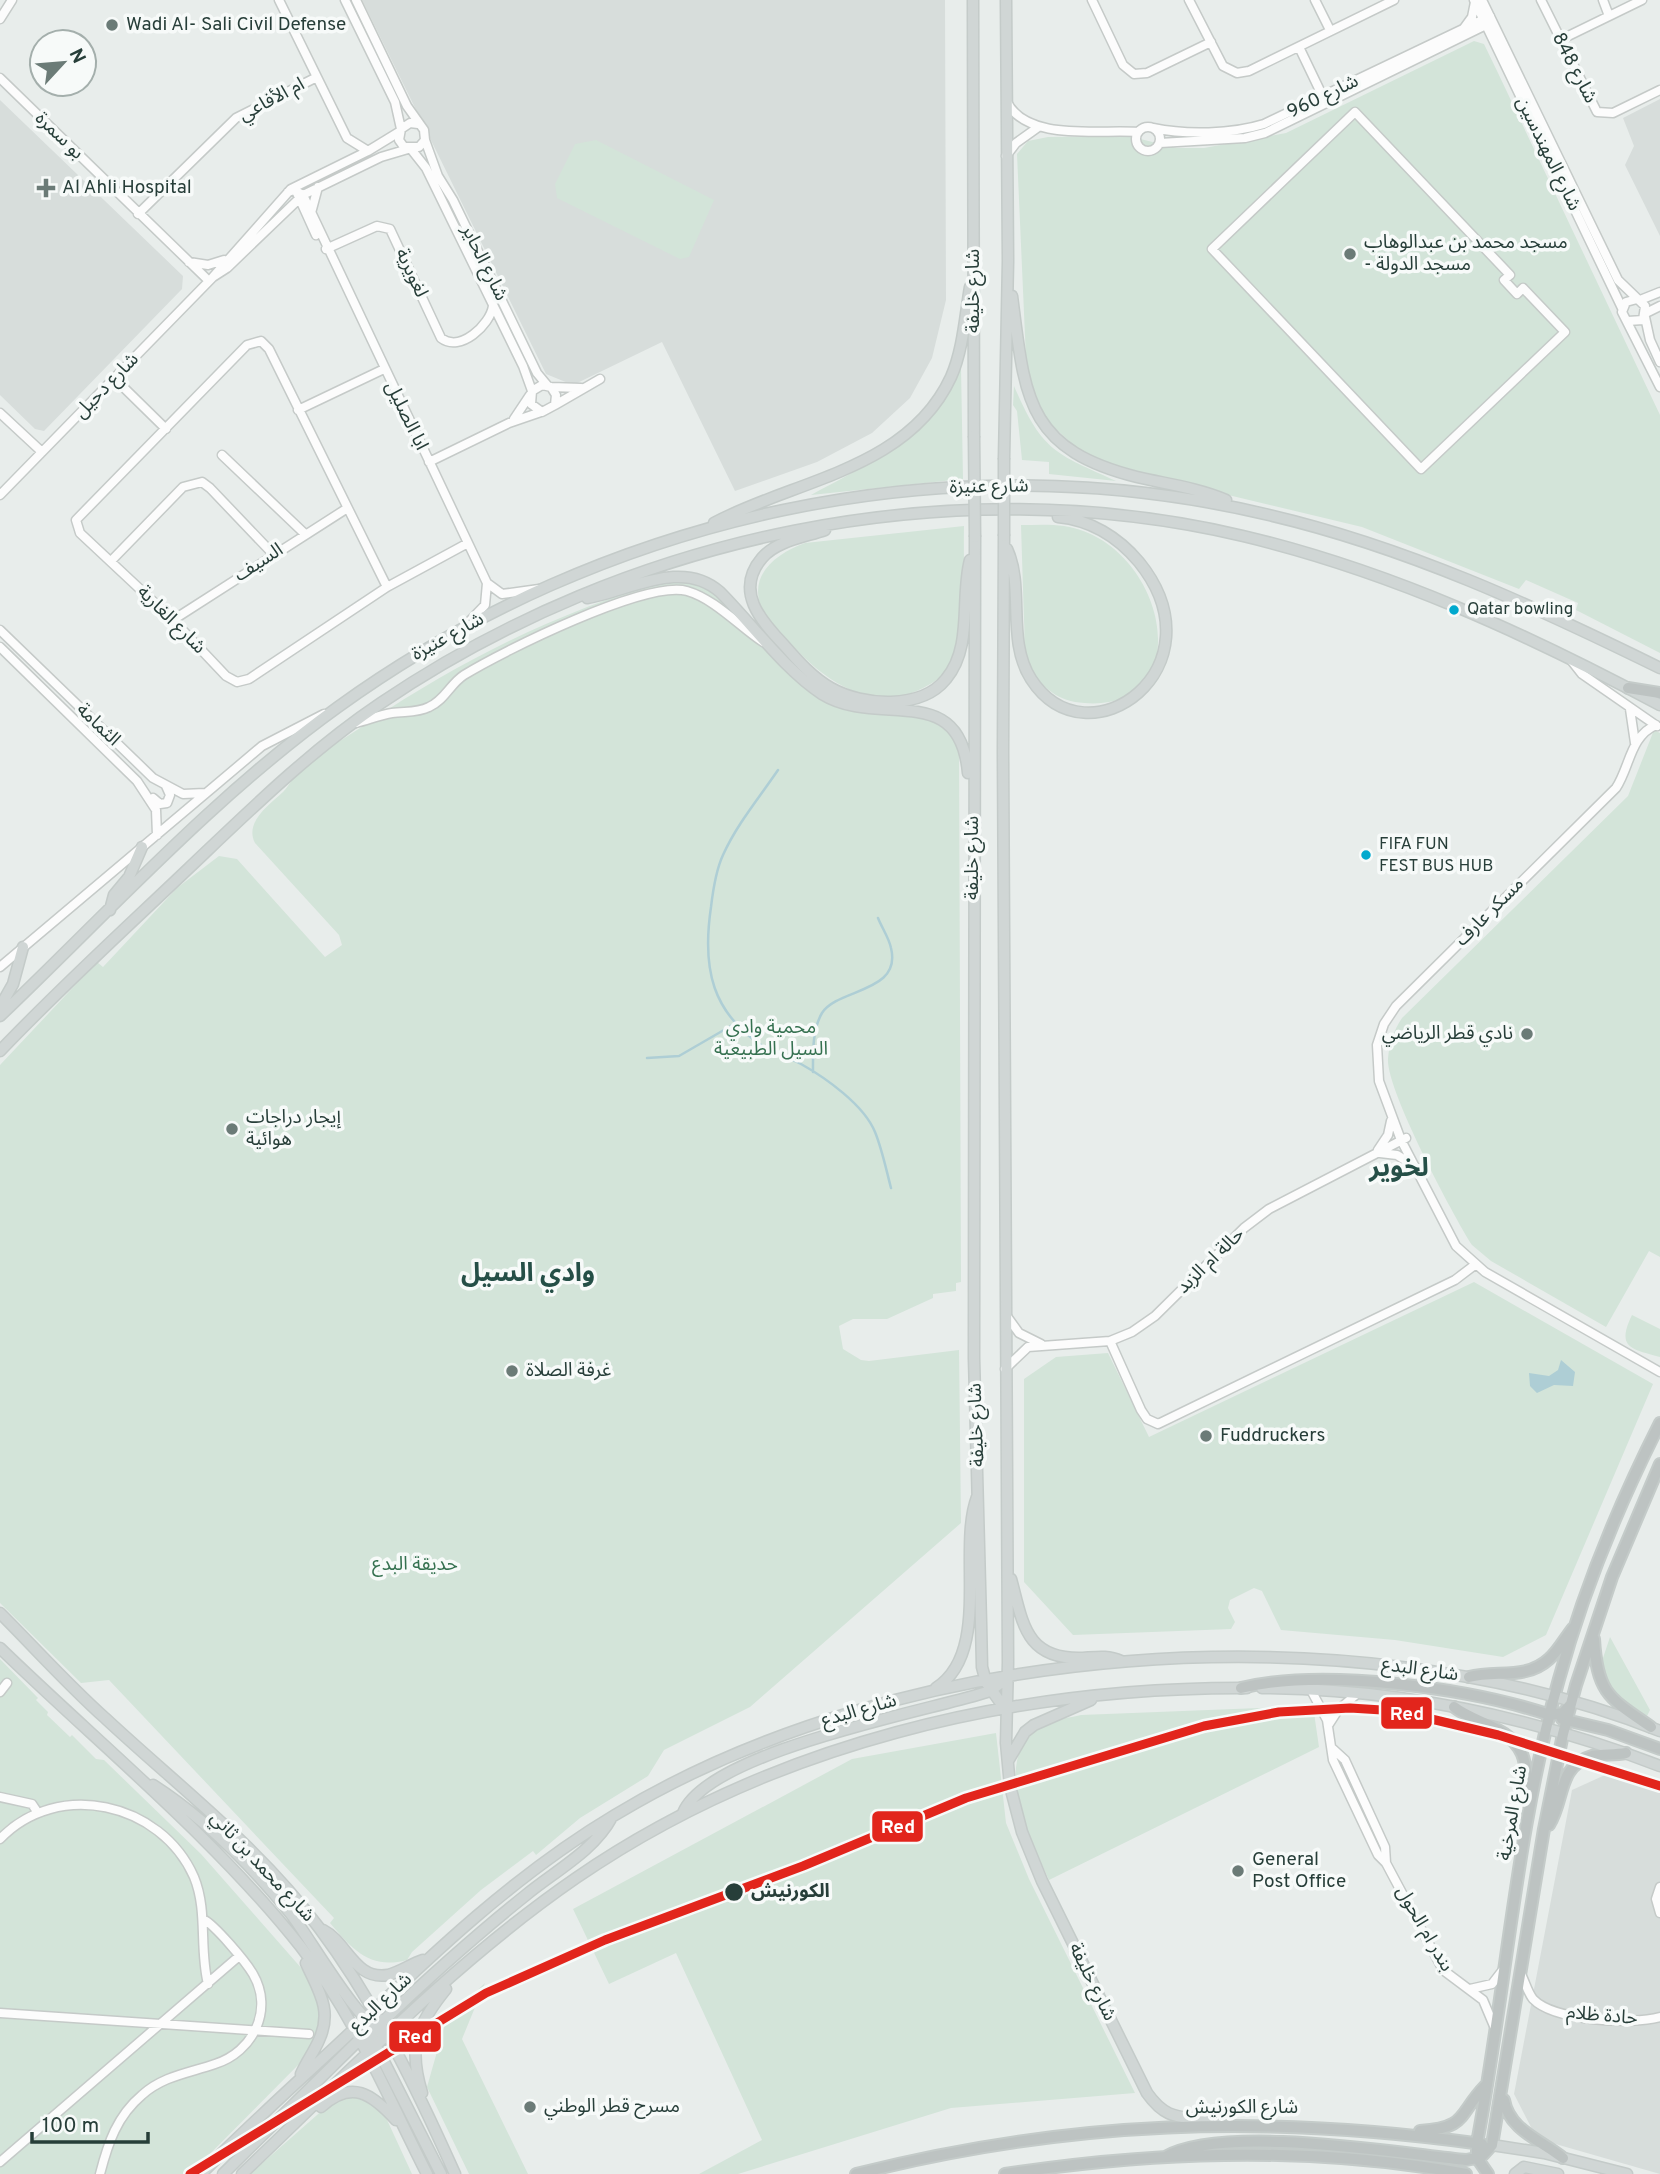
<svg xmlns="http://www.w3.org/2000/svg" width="1660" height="2174" font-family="Overpass,'Noto Sans Arabic',sans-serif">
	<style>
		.built { fill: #d7dddb }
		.green { fill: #d3e4d9 }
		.water { fill: #aeced5 }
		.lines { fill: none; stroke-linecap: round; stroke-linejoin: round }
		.stream { stroke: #aeced5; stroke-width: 2.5 }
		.minor-casing { stroke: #c5cac8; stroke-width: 11 }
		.major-casing { stroke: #c4cbc9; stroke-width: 13 }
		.highway-casing { stroke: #c4cbc9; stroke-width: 14 }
		.minor { stroke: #fcfcfc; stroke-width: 8 }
		.major { stroke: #d0d6d5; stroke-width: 10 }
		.highway { stroke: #bdc3c2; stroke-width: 10 }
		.major-bridge-casing { stroke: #c4cbc9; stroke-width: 13; stroke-linecap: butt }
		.major-bridge { stroke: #d0d6d5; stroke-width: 10 }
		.metro-1-casing { stroke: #f7faf9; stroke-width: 14 }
		.metro-1 { stroke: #e2251c; stroke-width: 9 }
		.poi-dot { fill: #6b7b77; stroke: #f7faf9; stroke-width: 2.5 }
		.bus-dot { fill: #00a9ce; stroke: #f7faf9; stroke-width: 2.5 }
		.stop-dot { fill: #273e39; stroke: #f7faf9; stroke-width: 2.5 }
		.labels { text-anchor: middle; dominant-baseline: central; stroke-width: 7; stroke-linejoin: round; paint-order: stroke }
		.bus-label { font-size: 17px; fill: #273e39; stroke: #f7faf9; text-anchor: start }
		.poi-label { font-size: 19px; fill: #273e39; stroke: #f7faf9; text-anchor: start }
		.street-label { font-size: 19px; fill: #273e39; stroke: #f7faf9 }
		.park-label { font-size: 19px; fill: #357150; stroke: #f7faf9 }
		.stop-label { font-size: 19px; font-weight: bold; fill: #273e39; stroke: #f7faf9; text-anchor: start }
		.district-label { font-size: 26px; font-weight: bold; fill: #254f47; stroke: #f7faf9 }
		.line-badge { stroke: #f7faf9; stroke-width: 2.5 }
		.badge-label { font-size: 19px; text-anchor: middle; font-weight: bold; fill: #fff }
	</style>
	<rect width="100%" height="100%" fill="#e8edeb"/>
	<!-- built -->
	<path class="built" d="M362,0H945L946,300L932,358L910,398L872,433L817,462L735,491L662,342L573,385L546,374Z
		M1660,99V236L1625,165L1634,146L1623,118Z
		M0,100L183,276L182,289L44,431L35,429L0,395Z
		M1616,1770L1660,1793V2174L1552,2143L1534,2133L1514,2094L1572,1790Z"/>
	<!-- green -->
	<path class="green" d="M1474,41L1484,44L1498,73L1660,415V653L1576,610L1578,603L1526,580L1519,589L1362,527L1124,470L1079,450L1046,420L1027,381L1017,154L1028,141L1048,137L1128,136L1177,148H1204L1286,133Z
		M596,140L714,200L689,257L680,259L557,198L555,184L575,144Z
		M961,367L963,479L811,495C885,455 918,443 961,367Z
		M1014,386C1042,451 1054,453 1116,481L1049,474V462L1022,460L1017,411L1013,405Z
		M1021,525C1035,525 1050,524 1064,526C1169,542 1204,721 1075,702C1052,698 1034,680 1027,658C1023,647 1025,632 1024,621C1023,589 1022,557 1021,525Z
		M964,526C963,570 968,622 951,663C945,676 934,682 923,688C870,716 819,677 786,638C778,629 767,619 762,609C747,575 777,553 805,543Z
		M671,579L690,580L711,588L796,676L857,711L877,714L904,712L945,722L959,749L961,1282L956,1283V1291L933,1294V1298L887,1319H853L839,1326L843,1349L861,1360L869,1361L959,1350L961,1523L750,1707L664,1750L648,1776L580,1818L536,1855L533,1851L481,1890L412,1952L407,1960C370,1970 352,1949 330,1923L334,1918L109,1680L81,1683L0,1603V1065L97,962L103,967L177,888L219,856L237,859L325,957L342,945L339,935L255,843C244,822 270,804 283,792C289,786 291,780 296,775C317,754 344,739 369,722C465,658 560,611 671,579Z
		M1654,730L1660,733V1257L1649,1251L1606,1327L1491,1261L1472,1245C1453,1215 1386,1089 1388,1059C1389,1044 1394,1030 1402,1018L1628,796Z
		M1474,1282L1653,1384L1546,1635L1503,1657L1395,1640L1281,1630L1262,1591L1254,1588L1230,1600L1228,1608L1235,1622L1231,1629L1073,1635L1024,1582V1379L1056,1357L1108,1353L1149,1437Z
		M1632,1315L1660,1329V1357C1631,1349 1616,1348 1632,1315Z
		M1610,1637L1650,1710L1647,1716L1617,1699L1600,1667Z
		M0,1659L38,1698L36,1700L48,1712L47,1715L70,1737L72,1735L96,1759L104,1760L201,1854L310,1978L320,1999V2030L305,2058L190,2174H0Z
		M1313,1706L1319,1747L1049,1880C1029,1834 987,1758 1045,1724C1054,1719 1070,1718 1081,1715Z
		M996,1733L1006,1823L1029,1879L1135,2093L951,2108L738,2174H699L762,2140L676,1953L609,1984L573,1909L852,1759Z
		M485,1983L462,2039L528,2174H469L427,2087L446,2020Z
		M360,2095L382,2109L412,2174H250L334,2100Z"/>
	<!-- water -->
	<path class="water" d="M1561,1360L1575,1372L1573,1386L1554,1385L1537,1393L1530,1386L1529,1373L1549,1376L1558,1370Z"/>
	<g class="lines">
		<!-- stream -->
		<path class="stream" d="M778,770C759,798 737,824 723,855C716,870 713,890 711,907C702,968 711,1014 767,1049C778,1055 790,1058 801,1064C826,1078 864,1105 875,1132C882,1149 886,1169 891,1188
			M647,1058L679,1056L736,1023
			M813,1072C813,1054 812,1030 822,1013C838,988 902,993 891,948C889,938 882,928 878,918"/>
		<defs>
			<path id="minor" d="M279,0L347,138L368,151
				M345,0L395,102L401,129
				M356,0L407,106L424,130L425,140L419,147H404L399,140L401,129L410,123L418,124
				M1092,0L1123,65L1134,74L1147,73L1211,42
				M1189,0L1223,66L1237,73L1249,71L1394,0
				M1315,0L1330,30
				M1474,0L1622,308
				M1482,0L1618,280L1645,306L1643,320L1628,321
				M1541,0L1597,112L1613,113L1660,90
				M1603,0L1609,16
				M0,19L12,0
				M1464,28L1472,17L1475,2
				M1560,40L1642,0
				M1299,47L1323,97
				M0,78L209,281
				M1007,102C1027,142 1100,129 1138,132
				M1355,112L1510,275L1504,280L1517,294L1523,288L1565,332L1421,469L1212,249Z
				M1136 139a12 12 0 1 1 24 0a12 12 0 1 1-24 0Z
				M1153,128C1186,135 1232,134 1264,124L1490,16
				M425,140L438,176L453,200L537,373L547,385
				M1160,143L1245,138L1265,133L1486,25
				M411,149L426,168L523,366L532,391L531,404L542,412L555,405L556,395L551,387L542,385L532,391
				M1006,156L1016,143L1037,128
				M288,192L294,190L303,195L487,583L485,605L463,628
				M297,193L316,235
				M311,213L318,187
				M138,214L236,118L317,77
				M326,249L377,226L390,229L441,338C460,353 490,325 493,306
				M189,262L208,265L224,260
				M213,277L227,268L303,195L381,157L408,149
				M1637,299L1626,302L1622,312L1660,387
				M1640,300L1660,292
				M1646,313L1660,306
				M1645,317L1650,340L1660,362
				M114,378L166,429
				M551,387L581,388
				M555,405L600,379
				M298,410L384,369
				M0,413L42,452
				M514,419L530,395
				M222,455L305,534
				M429,462L509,423L541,412
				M0,495L213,277L291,189L368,151L399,132
				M111,561L183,487L202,482L210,488L273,554
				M487,583L502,594L539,589
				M387,587L269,349L261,341L247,345L76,520L80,533L173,620L226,676L237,682L249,679L387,587L468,543
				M173,620L346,509
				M0,630L153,778L183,794L205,793
				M0,647L137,781L156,810L157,835
				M1571,660L1582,674L1657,726
				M1630,709L1635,743
				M356,723C368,720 380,715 392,713C405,711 417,713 429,707C445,700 450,684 464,675C503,651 646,580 687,591C715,599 740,627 763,642
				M1656,725C1630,736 1630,767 1616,788L1396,1006L1384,1024L1377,1045L1379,1081L1401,1140L1456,1246L1485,1272L1660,1372
				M153,798L160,804L167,803L170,795L166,786
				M0,967L262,746L324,714
				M1378,1150L1388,1135L1391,1121
				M1380,1153L1397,1155L1413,1165
				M1006,1315L1019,1333L1041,1344
				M1110,1341L1141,1410L1147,1419L1158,1424L1455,1280L1476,1264
				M1005,1369L1028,1347L1110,1341L1132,1332L1155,1316L1244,1228L1269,1209L1406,1138
				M1311,1690L1327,1720L1333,1760L1378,1855L1386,1863L1443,1970L1483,2000L1494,2026
				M0,1692L7,1683
				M1329,1724L1338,1710L1358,1693
				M1333,1749L1345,1760L1385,1847L1386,1863
				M0,1797L32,1804L38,1813
				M0,1839C57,1779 161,1802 194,1877C208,1911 199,1948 208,1984
				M1660,1887L1656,1899L1660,1913
				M1521,1974C1525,1982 1528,1993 1533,1999C1554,2021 1632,2025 1660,2017
				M1470,1989L1492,1984L1502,1971
				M0,2013L309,2034
				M0,2162L238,1957
				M100,2174C108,2143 117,2116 142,2095C163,2076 189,2073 215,2064C253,2052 274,2010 253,1974C246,1962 215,1925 203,1919"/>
			<path id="major" d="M973,0L974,436
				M1012,296C1025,396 1025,449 1137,477C1167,484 1198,488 1226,500
				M1004,458L1008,261L1006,0
				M714,523C794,480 908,470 951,377C963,350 965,316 970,287
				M825,530C805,537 776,541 762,558C734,591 761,621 784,645C798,661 813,678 831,688C863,706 921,710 946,679C973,647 960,598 970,560
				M1004,536L1003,752L1008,1662L1006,1743L1010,1786L1022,1832L1042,1881L1147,2093C1171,2127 1187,2112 1219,2124
				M975,537L974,1358L981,1622L982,1667L986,1682L1005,1709
				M1007,549C1025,588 1006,640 1031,679C1088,767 1224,667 1139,562C1118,537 1090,520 1058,517
				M587,598C629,591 682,558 720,592C751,623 785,670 822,694C878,729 960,679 968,773
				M110,910L114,895L129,877L142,847
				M0,1007L13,984L23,947
				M0,1016C110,911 214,796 338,707C604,515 948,438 1269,515C1406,547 1534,606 1660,668
				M0,1051C61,987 126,928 189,868C250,810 311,750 381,703C628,535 951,467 1243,536C1390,571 1527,634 1660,705
				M1011,1579C1023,1623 1025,1660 1083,1658C1097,1657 1108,1655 1121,1661
				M0,1613C35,1648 68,1685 105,1718C179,1787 259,1847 320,1929C376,2004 417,2089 455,2174
				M0,1648C101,1746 213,1836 301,1947C354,2015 388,2097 427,2174
				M936,1688C992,1652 957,1550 977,1497
				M1262,1688C1398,1689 1533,1717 1660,1766
				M1008,1761L1025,1732L1034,1725L1091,1700
				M153,1785C206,1819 252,1866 291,1914C312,1941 359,2026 387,2035
				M683,1813C707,1753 916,1713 977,1695L990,1691L1007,1678
				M323,1930C347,1942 355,1981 388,1975C400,1972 411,1964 423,1960
				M373,2040L441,2174
				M367,2053L369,2040L381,2023C427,1979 476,1935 526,1895C555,1871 594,1851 612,1817
				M301,2074C306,2062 314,2052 319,2040C333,2010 318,1990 306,1963
				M422,2093C408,2047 416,2026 446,1989
				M321,2107C352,2079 372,2094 396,2120
				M1492,2145L1544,2153L1627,2174
				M201,2174C249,2125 300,2080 350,2033C432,1954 516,1874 615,1815C903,1641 1347,1607 1660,1731
				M223,2174L363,2036
				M242,2174C349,2072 454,1962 576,1878C771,1744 1012,1687 1247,1688
				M1515,2174L1524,2167L1558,2174"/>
			<path id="highway" d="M1628,688L1660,693
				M1594,1639C1597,1693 1609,1698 1651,1727
				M1469,1677C1497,1670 1526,1680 1549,1659C1559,1650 1565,1638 1573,1628
				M1241,1688C1324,1668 1469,1688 1550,1715L1563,1713L1570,1705
				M1454,1707C1476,1724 1509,1726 1522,1754C1528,1768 1525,1784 1531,1798
				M1562,1719L1608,1730L1660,1749
				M1549,1825C1565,1800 1557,1766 1592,1756C1603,1754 1614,1755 1626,1753
				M1504,2100C1509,2130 1541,2140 1563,2158
				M1420,2131C1468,2128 1458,2114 1485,2086
				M1165,2157C1224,2124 1396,2153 1466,2160L1481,2157L1492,2145L1544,1829L1563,1734L1576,1685L1612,1577L1660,1464
				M856,2174C1070,2120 1265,2114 1482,2144
				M1005,2174C1156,2151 1316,2146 1466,2174
				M1488,2174L1477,2158V2143C1506,1989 1516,1830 1559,1679C1583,1591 1619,1504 1660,1423"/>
		</defs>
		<!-- minor casing -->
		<use href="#minor" class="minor-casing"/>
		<!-- major casing -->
		<use href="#major" class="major-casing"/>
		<!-- highway casing -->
		<use href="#highway" class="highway-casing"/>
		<!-- minor -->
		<use href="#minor" class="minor"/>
		<!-- major -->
		<use href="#major" class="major"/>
		<!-- highway -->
		<use href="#highway" class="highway"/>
		<defs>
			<path id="major-bridge" d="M974,436L975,537
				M1004,458V536"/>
		</defs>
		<!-- major-bridge casing -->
		<use href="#major-bridge" class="major-bridge-casing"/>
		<!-- major-bridge -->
		<use href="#major-bridge" class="major-bridge"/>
		<defs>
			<path id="metro-1" d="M190,2174L486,1993L605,1940L803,1866L966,1798L1204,1726L1279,1712L1350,1708L1398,1711L1498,1735L1660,1786"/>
		</defs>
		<!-- metro-1 casing -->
		<use href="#metro-1" class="metro-1-casing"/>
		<!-- metro-1 -->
		<use href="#metro-1" class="metro-1"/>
	</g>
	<!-- markers -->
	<g class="poi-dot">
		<circle cx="112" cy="25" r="7"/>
		<path d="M42.5 177.5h7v7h7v7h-7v7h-7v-7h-7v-7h7z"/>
		<circle cx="1350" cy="254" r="7"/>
		<circle cx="1527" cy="1034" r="7"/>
		<circle cx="232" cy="1129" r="7"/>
		<circle cx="512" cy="1371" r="7"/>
		<circle cx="1206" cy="1436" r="7"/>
		<circle cx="1238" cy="1871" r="7"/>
		<circle cx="530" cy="2107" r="7"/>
	</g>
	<g class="bus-dot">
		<circle cx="1454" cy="610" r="6"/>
		<circle cx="1366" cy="855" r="6"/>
	</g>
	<circle class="stop-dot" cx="734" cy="1892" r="10"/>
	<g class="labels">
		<!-- bus labels -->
		<g class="bus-label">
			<text x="1467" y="610">Qatar bowling</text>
			<text x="1379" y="845">FIFA FUN<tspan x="1379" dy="22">FEST BUS HUB</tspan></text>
		</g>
		<!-- poi labels -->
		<g class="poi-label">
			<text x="126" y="25">Wadi Al- Sali Civil Defense</text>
			<text x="62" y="188">Al Ahli Hospital</text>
			<text x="1364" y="243">مسجد محمد بن عبدالوهاب<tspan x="1364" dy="22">- مسجد الدولة</tspan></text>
			<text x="1513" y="1034" text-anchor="end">نادي قطر الرياضي</text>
			<text x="246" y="1118">إيجار دراجات<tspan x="246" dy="22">هوائية</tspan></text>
			<text x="526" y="1371">غرفة الصلاة</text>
			<text x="1220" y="1436">Fuddruckers</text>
			<text x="1252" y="1860">General<tspan x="1252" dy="22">Post Office</tspan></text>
			<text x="544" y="2107">مسرح قطر الوطني</text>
		</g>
		<!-- street labels -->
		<g class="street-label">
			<text transform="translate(1574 68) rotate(63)">شارع 848</text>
			<text transform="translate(1323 97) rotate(-26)">شارع 960</text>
			<text transform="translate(272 100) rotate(-28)">ام الأفاعي</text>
			<text transform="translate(59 136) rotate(44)">بو سمرة</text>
			<text transform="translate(1548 154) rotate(64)">شارع المهندسين</text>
			<text transform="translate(484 263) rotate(64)">شارع الحاير</text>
			<text transform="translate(411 273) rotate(65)">لغويرية</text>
			<text transform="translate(974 291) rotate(-90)">شارع خليفة</text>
			<text transform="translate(107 386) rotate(-46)">شارع دحيل</text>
			<text transform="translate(406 416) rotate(64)">ابا الصليل</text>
			<text transform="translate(989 487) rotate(-1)">شارع عنيزة</text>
			<text transform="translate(259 563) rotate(-33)">السيف</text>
			<text transform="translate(171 620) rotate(45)">شارع الغارية</text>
			<text transform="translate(448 637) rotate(-29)">شارع عنيزة</text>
			<text transform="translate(98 725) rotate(44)">الثمامة</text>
			<text transform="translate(973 858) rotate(-90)">شارع خليفة</text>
			<text transform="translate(1490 912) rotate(-45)">مسكر عارف</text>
			<text transform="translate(1211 1261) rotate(-44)">حالة ام الزبد</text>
			<text transform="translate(977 1425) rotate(-92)">شارع خليفة</text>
			<text transform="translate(1420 1670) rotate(8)">شارع البدع</text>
			<text transform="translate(859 1711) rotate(-16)">شارع البدع</text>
			<text transform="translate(1513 1813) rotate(-80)">شارع المرخية</text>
			<text transform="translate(262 1867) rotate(47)">شارع محمد بن ثاني</text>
			<text transform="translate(1424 1929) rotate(60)">بندر ام الحول</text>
			<text transform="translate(1092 1982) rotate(64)">شارع خليفة</text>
			<text transform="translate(381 2003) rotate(-43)">شارع البدع</text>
			<text transform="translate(1602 2016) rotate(5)">حادة ظلام</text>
			<text x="1242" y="2108">شارع الكورنيش</text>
		</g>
		<!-- park labels -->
		<g class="park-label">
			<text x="771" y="1028">محمية وادي<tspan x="771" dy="22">السيل الطبيعية</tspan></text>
			<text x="415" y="1565">حديقة البدع</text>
		</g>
		<!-- stop labels -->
		<g class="stop-label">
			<text x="751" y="1892">الكورنيش</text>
		</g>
		<!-- district labels -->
		<g class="district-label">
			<text x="1399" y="1169">لخوير</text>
			<text x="528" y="1274">وادي السيل</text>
		</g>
	</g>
	<g class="line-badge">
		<rect x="1380" y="1696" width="53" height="34" rx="7" fill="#e2251c"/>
		<rect x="871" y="1810" width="53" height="33" rx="7" fill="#e2251c"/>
		<rect x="388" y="2020" width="54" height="33" rx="7" fill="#e2251c"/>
	</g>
	<g class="badge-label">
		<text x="1407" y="1720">Red</text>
		<text x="898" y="1833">Red</text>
		<text x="415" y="2043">Red</text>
	</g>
	<!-- north arrow -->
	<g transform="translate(63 63) rotate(64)"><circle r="33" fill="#f7faf9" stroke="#a4afac" stroke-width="2"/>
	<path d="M0-5L12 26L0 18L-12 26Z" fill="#6b7b77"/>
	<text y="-10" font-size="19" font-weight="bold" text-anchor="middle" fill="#273e39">N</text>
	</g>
	<!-- scale -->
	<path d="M32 2132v10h116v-10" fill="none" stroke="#273e39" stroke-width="3.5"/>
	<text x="42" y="2132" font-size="21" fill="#273e39" stroke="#f7faf9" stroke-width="5" paint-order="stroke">100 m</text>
</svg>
